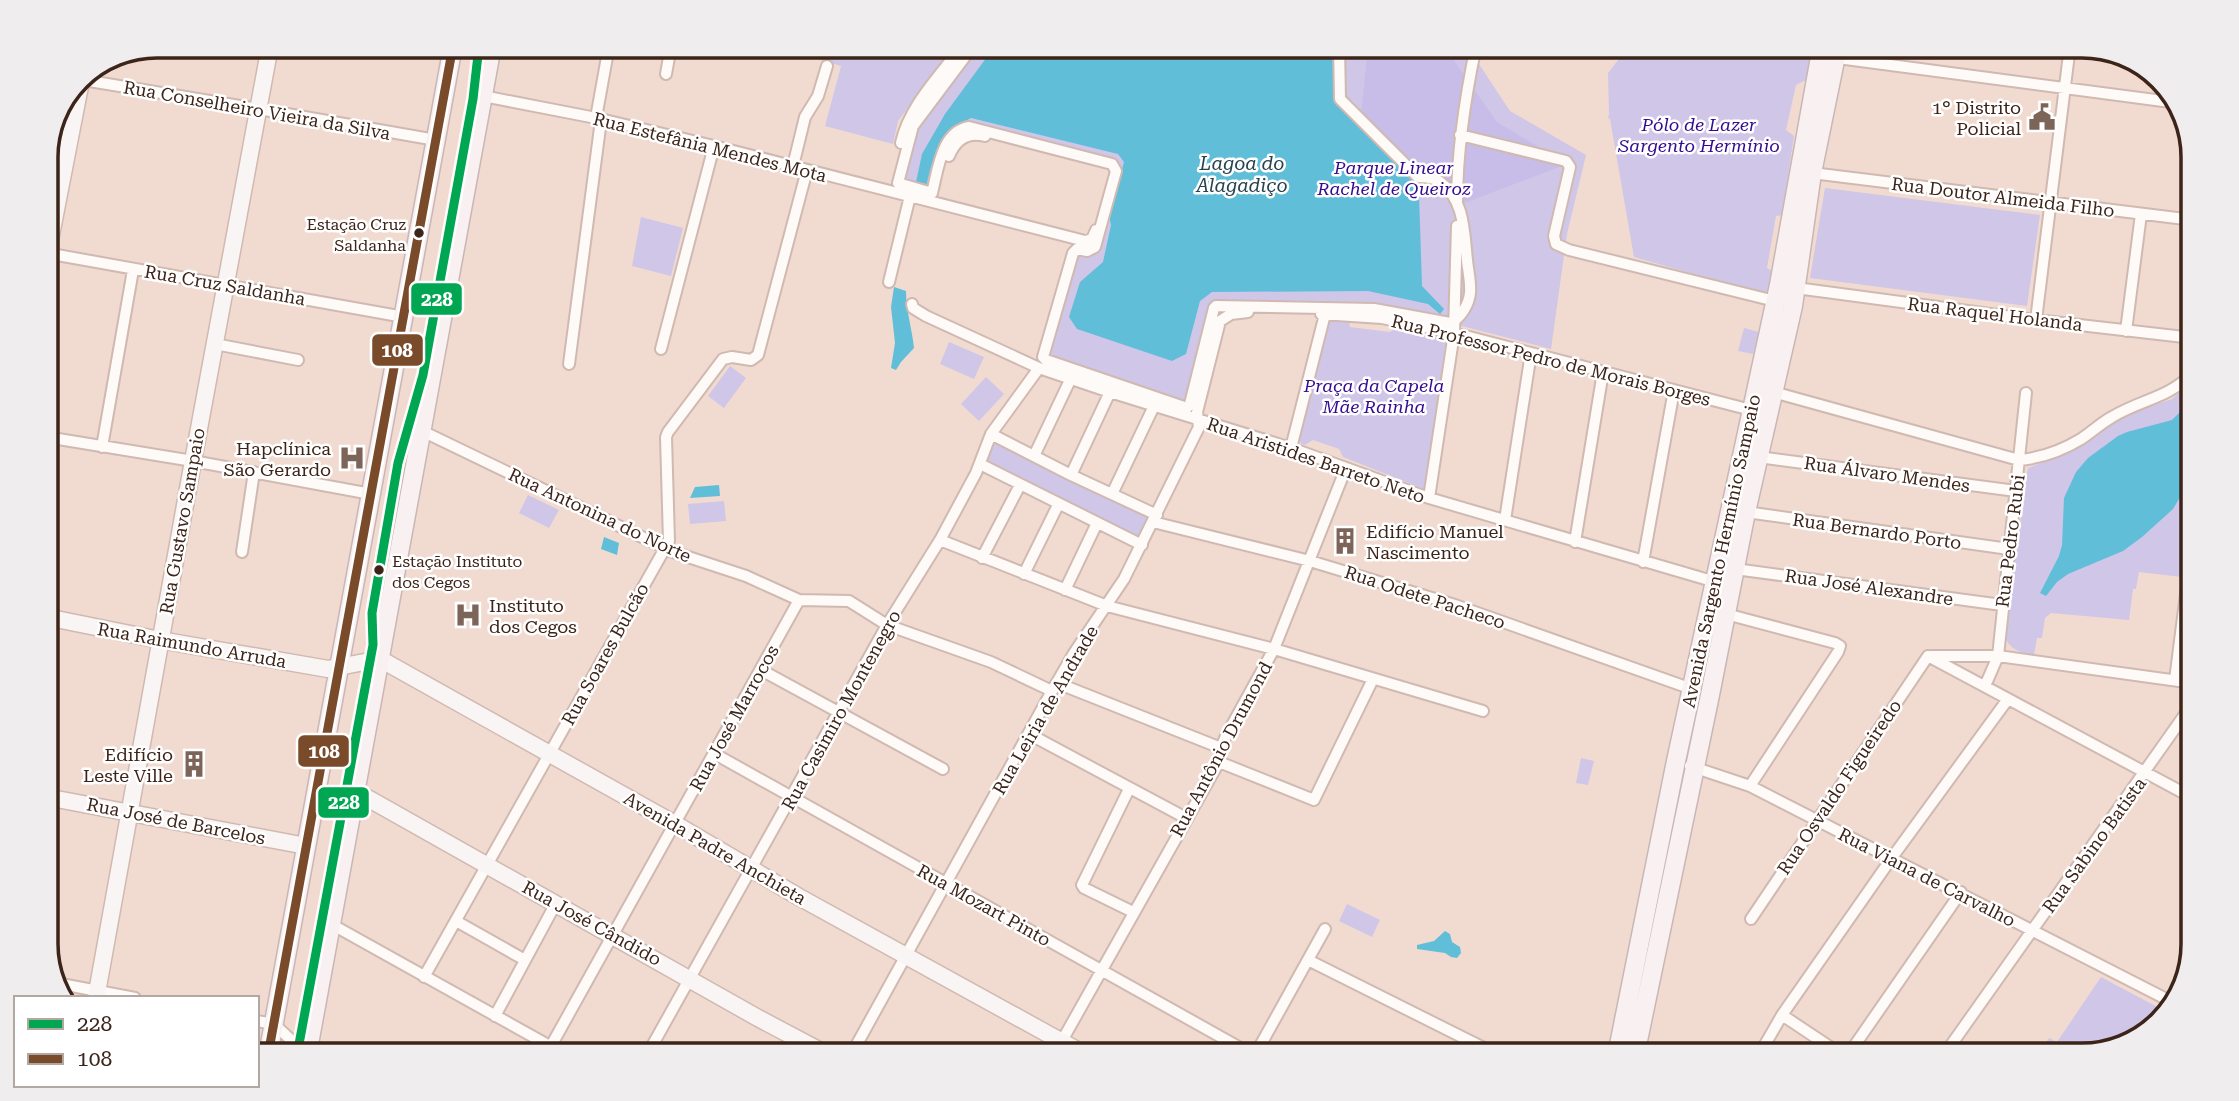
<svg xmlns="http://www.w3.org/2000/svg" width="2239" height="1101" font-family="'Roboto Serif',serif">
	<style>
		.green { fill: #cfc6e8 }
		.forest { fill: #c8bde9 }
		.water { fill: #61bed8 }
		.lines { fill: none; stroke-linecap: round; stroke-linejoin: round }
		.street-casing { stroke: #d0b9b0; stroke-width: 14 }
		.secondary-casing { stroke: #d0b9b0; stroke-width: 19 }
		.primary-casing { stroke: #c9b6b5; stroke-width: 21 }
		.street { stroke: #fdfaf8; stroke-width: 10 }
		.secondary { stroke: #faf5f5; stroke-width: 16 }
		.primary { stroke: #f8f0f1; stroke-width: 18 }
		.bus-1-casing { stroke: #fff; stroke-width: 14 }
		.bus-2-casing { stroke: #fff; stroke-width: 14 }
		.bus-1 { stroke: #00a651; stroke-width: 9 }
		.bus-2 { stroke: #7a4b2a; stroke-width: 9 }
		.bus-dot { fill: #3d2419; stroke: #fff; stroke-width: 2.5 }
		.labels { text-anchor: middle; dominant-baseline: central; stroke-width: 5; stroke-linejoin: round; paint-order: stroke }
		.bus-label { font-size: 16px; fill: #3d2419; stroke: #fff; text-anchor: end }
		.poi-label { font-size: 18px; fill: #3d2419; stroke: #fff; text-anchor: end }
		.street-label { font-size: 18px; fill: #3d2419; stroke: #fff }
		.park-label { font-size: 18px; font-style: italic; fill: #340a90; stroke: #fff }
		.water-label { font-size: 19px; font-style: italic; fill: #28434e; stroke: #fff }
		.rim { fill: none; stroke: #3d2419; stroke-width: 3.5 }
		.line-badge { stroke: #fff; stroke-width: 2.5 }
		.badge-label { font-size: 19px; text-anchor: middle; font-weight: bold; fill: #fff }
	</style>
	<rect width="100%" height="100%" fill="#f1dbd1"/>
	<!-- green -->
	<path class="green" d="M772,46H955L898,121L893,144L825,126L841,66Z
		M973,46H1469V49L1510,111L1586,155L1567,234L1551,349L1450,323L1220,305L1190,404L1046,360L1073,253L1087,251L1115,168L974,127L948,141L932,193L901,185L910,136Z
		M1629,46H1813L1806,80L1796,85L1786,130L1794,136L1782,215L1776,216L1767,268L1774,272L1771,288L1763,294L1634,257L1610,119L1608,118L1609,114L1608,73Z
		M1825,188L2040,215L2027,306L1810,278Z
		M641,217L683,228L671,276L632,266Z
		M1330,319L1349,321L1350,327L1390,332L1398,326L1442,334L1446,338L1426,487L1424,489L1343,457L1339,449L1313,440L1305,445L1301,444L1299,437L1327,323Z
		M1744,328L1759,332L1753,354L1738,351Z
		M949,342L984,357L974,379L940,364Z
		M730,366L746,378L724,408L708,396Z
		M986,377L1004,394L979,421L961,404Z
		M2193,381V495L2182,577L2139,572L2136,589H2133L2129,620L2051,613L2045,618L2042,638H2037L2034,655C2020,653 2009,649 2004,635L2028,468L2070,452L2119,417L2172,399Z
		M993,443H999L1146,517L1149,520L1139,537L990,463L986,457Z
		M528,495L559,510L549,528L519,513Z
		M724,501L726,521L690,524L688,504Z
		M1581,758L1594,761L1588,785L1576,783Z
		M1347,904L1380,920L1372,937L1339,921Z
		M2101,977L2161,1009L2142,1038L2083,1055H2038L2049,1038L2057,1042Z"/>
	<!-- forest -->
	<path class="forest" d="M1368,46H1448V52L1497,122L1567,164L1462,204L1444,178L1418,175L1361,115Z"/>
	<!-- water -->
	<path class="water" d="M995,46H1334L1335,99L1415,182L1419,194L1422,286L1444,309L1440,314L1428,304L1368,291L1212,292L1200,301L1186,354L1172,361L1077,329L1069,317L1080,282L1103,262L1111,225L1109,216L1124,162L1118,154L971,118C944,131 932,156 927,184L916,182L922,154L945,114Z
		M894,287L906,291C906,311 912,328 914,348L901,362L896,370L891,368L895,343L891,307Z
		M2193,399L2192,477L2173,509L2142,537L2123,551L2068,574L2057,582L2046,596L2040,593L2059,556L2062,545L2064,498L2076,472L2088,458L2118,436L2127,432L2172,420Z
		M719,485L720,496L690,498L695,487Z
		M604,537L619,543L617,555L601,549Z
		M1445,931L1450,934L1452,942L1460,947L1461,953L1457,958L1451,957L1445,953L1417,949V945L1434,941Z"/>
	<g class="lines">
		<defs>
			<path id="street" d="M973,46L913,126L898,183L932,193C938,170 941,132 969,127L1112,164L1116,171L1095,247L1087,251L1077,249L1073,253L1043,357L1046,360L1187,408L1190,404L1214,308L1216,306L1374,309L1450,323C1461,318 1469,304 1470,293C1471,282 1468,271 1467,260C1464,233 1465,199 1439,181C1432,177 1425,177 1418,177L1340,99L1339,46
				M1830,57L2178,103
				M666,74L671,46
				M77,79L259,109L436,140
				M483,96L596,118L714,146L1085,241L1092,239L1096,230
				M596,118L609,46
				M1460,135L1566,161L1570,167L1554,236L1556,244L1569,250L1775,301
				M901,143C909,106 940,76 962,46
				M949,156C955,141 967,131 985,136
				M793,166L805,117L818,96L827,66
				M1812,173L2193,220
				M1457,203C1457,150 1465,98 1476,46
				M46,253L404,317
				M889,282L910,196
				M1796,288L2036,320L2193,338
				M912,304L913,308L926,316L1039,368L1110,392L1291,448L1429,498L1719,583
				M1321,314L1382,318L1454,333L1751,410
				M2036,320L2070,46
				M2126,331L2141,214
				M215,344L298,360
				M661,349L714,146
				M569,364L601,120
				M1773,392L2019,460C2041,458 2063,450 2081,439C2092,432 2101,423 2112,417C2142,399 2167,399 2193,373
				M422,431L673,552L746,576L799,600L849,601L887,625L991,662L1052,691
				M991,434L1071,475L1157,515
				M46,437L193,461L371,494
				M102,447L133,270
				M1291,448L1325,314
				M1034,456L1071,378
				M1758,457L2016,491
				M980,464L1142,545
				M1071,475L1110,392
				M1112,494L1154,406
				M1429,498L1454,333L1457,226
				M1746,512L2009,549
				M1505,520L1531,353
				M1153,522L1310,561L1455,605L1692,689
				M940,540L1107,606L1274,649L1483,711
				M1575,542L1603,372
				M242,552L254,472
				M982,558L1020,485
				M1643,562L1674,390
				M1735,569L2002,605
				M1024,574L1058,505
				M1065,590L1097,523
				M1726,614L1835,643L1840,646L1838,652L1750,786
				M1928,656L2193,798
				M1931,656H1998L2193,683
				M761,670L943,769
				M2175,680L2193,539
				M1057,683L1221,748
				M1985,686L1998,656L2026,393
				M1029,734L1186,818
				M715,754L1253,1055
				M1219,762L1314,800L1373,679
				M1690,766L1750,786L2174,1003
				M1129,789L1082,885L1084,888L1133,912
				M46,866L52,872V877L46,913
				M1751,919L1928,656
				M456,921L525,960
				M331,924L566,1055
				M1308,960L1498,1055
				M424,977L669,541L666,437L668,432L723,359L732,357L751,360L758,355L807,170
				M56,983L135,998
				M2180,996L2182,992
				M1782,1015L1842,1055
				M495,1016L556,903
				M257,1021L274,1024L307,1055
				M546,1055L799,600
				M647,1055L887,625L940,540L976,473L991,434L1039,368
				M851,1055L1052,691L1074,653L1124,579L1199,427L1197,412L1220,321L1231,314L1248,312
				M1054,1055L1219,762L1221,748L1226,736L1274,649L1346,468
				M1255,1055L1325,929
				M1759,1055L1782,1015L1891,859L2008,699
				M1848,1055L1961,892
				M1944,1055L2193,703"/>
			<path id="secondary" d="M46,261L82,76
				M46,617L160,640L328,669L380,659L675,824L799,897L1086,1055
				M355,791L758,1018L828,1055
				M46,797L306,846
				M96,998L193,461L270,46"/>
			<path id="primary" d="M268,1055L453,46
				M307,1055L492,46
				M1617,1055L1676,761L1779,285L1822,46
				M1635,1055L1710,695L1746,512L1793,306L1812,173L1838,46"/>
		</defs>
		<!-- street casing -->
		<use href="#street" class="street-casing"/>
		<!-- secondary casing -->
		<use href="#secondary" class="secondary-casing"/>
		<!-- primary casing -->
		<use href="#primary" class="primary-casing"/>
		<!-- street -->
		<use href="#street" class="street"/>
		<!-- secondary -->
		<use href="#secondary" class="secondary"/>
		<!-- primary -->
		<use href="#primary" class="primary"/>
		<defs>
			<path id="bus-1" d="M297,1055L373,645L372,613L398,463L423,375L473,99L479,46"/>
			<path id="bus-2" d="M268,1055L453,46"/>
		</defs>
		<!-- bus-1 casing -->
		<use href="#bus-1" class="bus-1-casing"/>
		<!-- bus-2 casing -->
		<use href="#bus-2" class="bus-2-casing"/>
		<!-- bus-1 -->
		<use href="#bus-1" class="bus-1"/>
		<!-- bus-2 -->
		<use href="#bus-2" class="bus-2"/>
	</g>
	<!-- icons -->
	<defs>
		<symbol id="civic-bare" viewBox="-9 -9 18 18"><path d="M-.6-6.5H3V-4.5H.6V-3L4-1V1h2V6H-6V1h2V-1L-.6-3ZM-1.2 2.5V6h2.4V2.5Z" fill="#7c6459" stroke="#fff" stroke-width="2.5" paint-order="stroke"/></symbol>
		<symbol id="hospital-bare" viewBox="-9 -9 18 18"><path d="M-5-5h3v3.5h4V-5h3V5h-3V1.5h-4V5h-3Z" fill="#7c6459" stroke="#fff" stroke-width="2.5" paint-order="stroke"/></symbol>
		<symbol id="building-bare" viewBox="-9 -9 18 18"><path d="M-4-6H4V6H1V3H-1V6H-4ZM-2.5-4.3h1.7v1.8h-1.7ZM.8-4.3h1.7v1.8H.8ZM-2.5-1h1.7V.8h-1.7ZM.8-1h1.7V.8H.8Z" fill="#7c6459" stroke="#fff" stroke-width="2.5" paint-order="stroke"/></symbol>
	</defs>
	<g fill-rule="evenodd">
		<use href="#civic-bare" x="2023" y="98" width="38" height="38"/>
		<use href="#hospital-bare" x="333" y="439" width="38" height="38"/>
		<use href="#building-bare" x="1326" y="522" width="38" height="38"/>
		<use href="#hospital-bare" x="449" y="596" width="38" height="38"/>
		<use href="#building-bare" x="175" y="745" width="38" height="38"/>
	</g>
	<!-- markers -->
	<g class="bus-dot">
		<circle cx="419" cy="233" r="6"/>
		<circle cx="379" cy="570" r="6"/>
	</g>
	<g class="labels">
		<!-- bus labels -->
		<g class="bus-label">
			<text x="406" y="224">Estação Cruz<tspan x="406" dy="21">Saldanha</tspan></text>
			<text x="392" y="561" text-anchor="start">Estação Instituto<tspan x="392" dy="21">dos Cegos</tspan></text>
		</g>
		<!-- poi labels -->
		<g class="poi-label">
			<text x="2021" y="107">1° Distrito<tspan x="2021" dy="21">Policial</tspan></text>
			<text x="331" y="448">Hapclínica<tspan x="331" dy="21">São Gerardo</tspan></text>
			<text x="1366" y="531" text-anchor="start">Edifício Manuel<tspan x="1366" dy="21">Nascimento</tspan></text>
			<text x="489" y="605" text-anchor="start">Instituto<tspan x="489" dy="21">dos Cegos</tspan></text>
			<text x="173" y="754">Edifício<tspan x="173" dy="21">Leste Ville</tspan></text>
		</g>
		<!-- street labels -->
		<g class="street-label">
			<text transform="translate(257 110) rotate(10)">Rua Conselheiro Vieira da Silva</text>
			<text transform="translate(710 147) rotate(14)">Rua Estefânia Mendes Mota</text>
			<text transform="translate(2003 197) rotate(7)">Rua Doutor Almeida Filho</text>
			<text transform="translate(225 285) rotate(10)">Rua Cruz Saldanha</text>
			<text transform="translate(1995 314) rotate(7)">Rua Raquel Holanda</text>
			<text transform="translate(1551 360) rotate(14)">Rua Professor Pedro de Morais Borges</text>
			<text transform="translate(1316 460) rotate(19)">Rua Aristides Barreto Neto</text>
			<text transform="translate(1887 474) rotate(8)">Rua Álvaro Mendes</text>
			<text transform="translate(600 515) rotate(25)">Rua Antonina do Norte</text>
			<text transform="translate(182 521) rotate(-80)">Rua Gustavo Sampaio</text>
			<text transform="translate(1877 531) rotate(8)">Rua Bernardo Porto</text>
			<text transform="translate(2010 541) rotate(-83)">Rua Pedro Rubi</text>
			<text transform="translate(1721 551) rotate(-78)">Avenida Sargento Hermínio Sampaio</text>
			<text transform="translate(1869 587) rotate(8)">Rua José Alexandre</text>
			<text transform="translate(1425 597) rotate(18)">Rua Odete Pacheco</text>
			<text transform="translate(192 645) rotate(10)">Rua Raimundo Arruda</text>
			<text transform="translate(605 654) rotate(-61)">Rua Soares Bulcão</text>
			<text transform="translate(841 710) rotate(-61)">Rua Casimiro Montenegro</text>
			<text transform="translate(1045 710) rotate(-60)">Rua Leiria de Andrade</text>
			<text transform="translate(734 718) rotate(-61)">Rua José Marrocos</text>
			<text transform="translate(1221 749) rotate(-62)">Rua Antônio Drumond</text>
			<text transform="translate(1839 787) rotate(-56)">Rua Osvaldo Figueiredo</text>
			<text transform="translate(176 821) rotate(11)">Rua José de Barcelos</text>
			<text transform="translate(2094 845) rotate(-54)">Rua Sabino Batista</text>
			<text transform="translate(715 848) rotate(30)">Avenida Padre Anchieta</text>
			<text transform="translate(1927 877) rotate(27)">Rua Viana de Carvalho</text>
			<text transform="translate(984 905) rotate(29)">Rua Mozart Pinto</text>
			<text transform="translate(592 923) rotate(29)">Rua José Cândido</text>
		</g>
		<!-- park labels -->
		<g class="park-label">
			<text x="1699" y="124">Pólo de Lazer<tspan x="1699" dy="21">Sargento Hermínio</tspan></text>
			<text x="1394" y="167">Parque Linear<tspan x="1394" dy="21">Rachel de Queiroz</tspan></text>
			<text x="1374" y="385">Praça da Capela<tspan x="1374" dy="21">Mãe Rainha</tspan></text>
		</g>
		<!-- water labels -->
		<g class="water-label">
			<text x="1242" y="163">Lagoa do<tspan x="1242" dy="22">Alagadiço</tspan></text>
		</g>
	</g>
	<!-- crop -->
	<path d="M0 0H2239V1101H0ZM157 58H2082A99 99 0 0 1 2181 157V944A99 99 0 0 1 2082 1043H157A99 99 0 0 1 58 944V157A99 99 0 0 1 157 58Z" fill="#efeded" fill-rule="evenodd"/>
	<path class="rim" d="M157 58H2082A99 99 0 0 1 2181 157V944A99 99 0 0 1 2082 1043H157A99 99 0 0 1 58 944V157A99 99 0 0 1 157 58Z"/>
	<g class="line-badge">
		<rect x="410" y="282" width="53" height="34" rx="7" fill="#00a651"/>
		<rect x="371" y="333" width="53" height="34" rx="7" fill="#7a4b2a"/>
		<rect x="297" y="734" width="53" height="34" rx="7" fill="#7a4b2a"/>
		<rect x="317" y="786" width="53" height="33" rx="7" fill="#00a651"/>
	</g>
	<g class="badge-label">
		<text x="437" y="306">228</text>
		<text x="397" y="357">108</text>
		<text x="324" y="758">108</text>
		<text x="344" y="809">228</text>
	</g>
	<!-- legend -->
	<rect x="14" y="996" width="245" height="91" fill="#ffffff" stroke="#b1a7a3" stroke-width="2"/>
	<rect x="28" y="1019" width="35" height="10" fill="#00a651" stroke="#b1a7a3" stroke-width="2"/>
	<text x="77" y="1031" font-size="21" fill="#3d2419">228</text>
	<rect x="28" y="1054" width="35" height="10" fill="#7a4b2a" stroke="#b1a7a3" stroke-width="2"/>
	<text x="77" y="1066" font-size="21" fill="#3d2419">108</text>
</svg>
